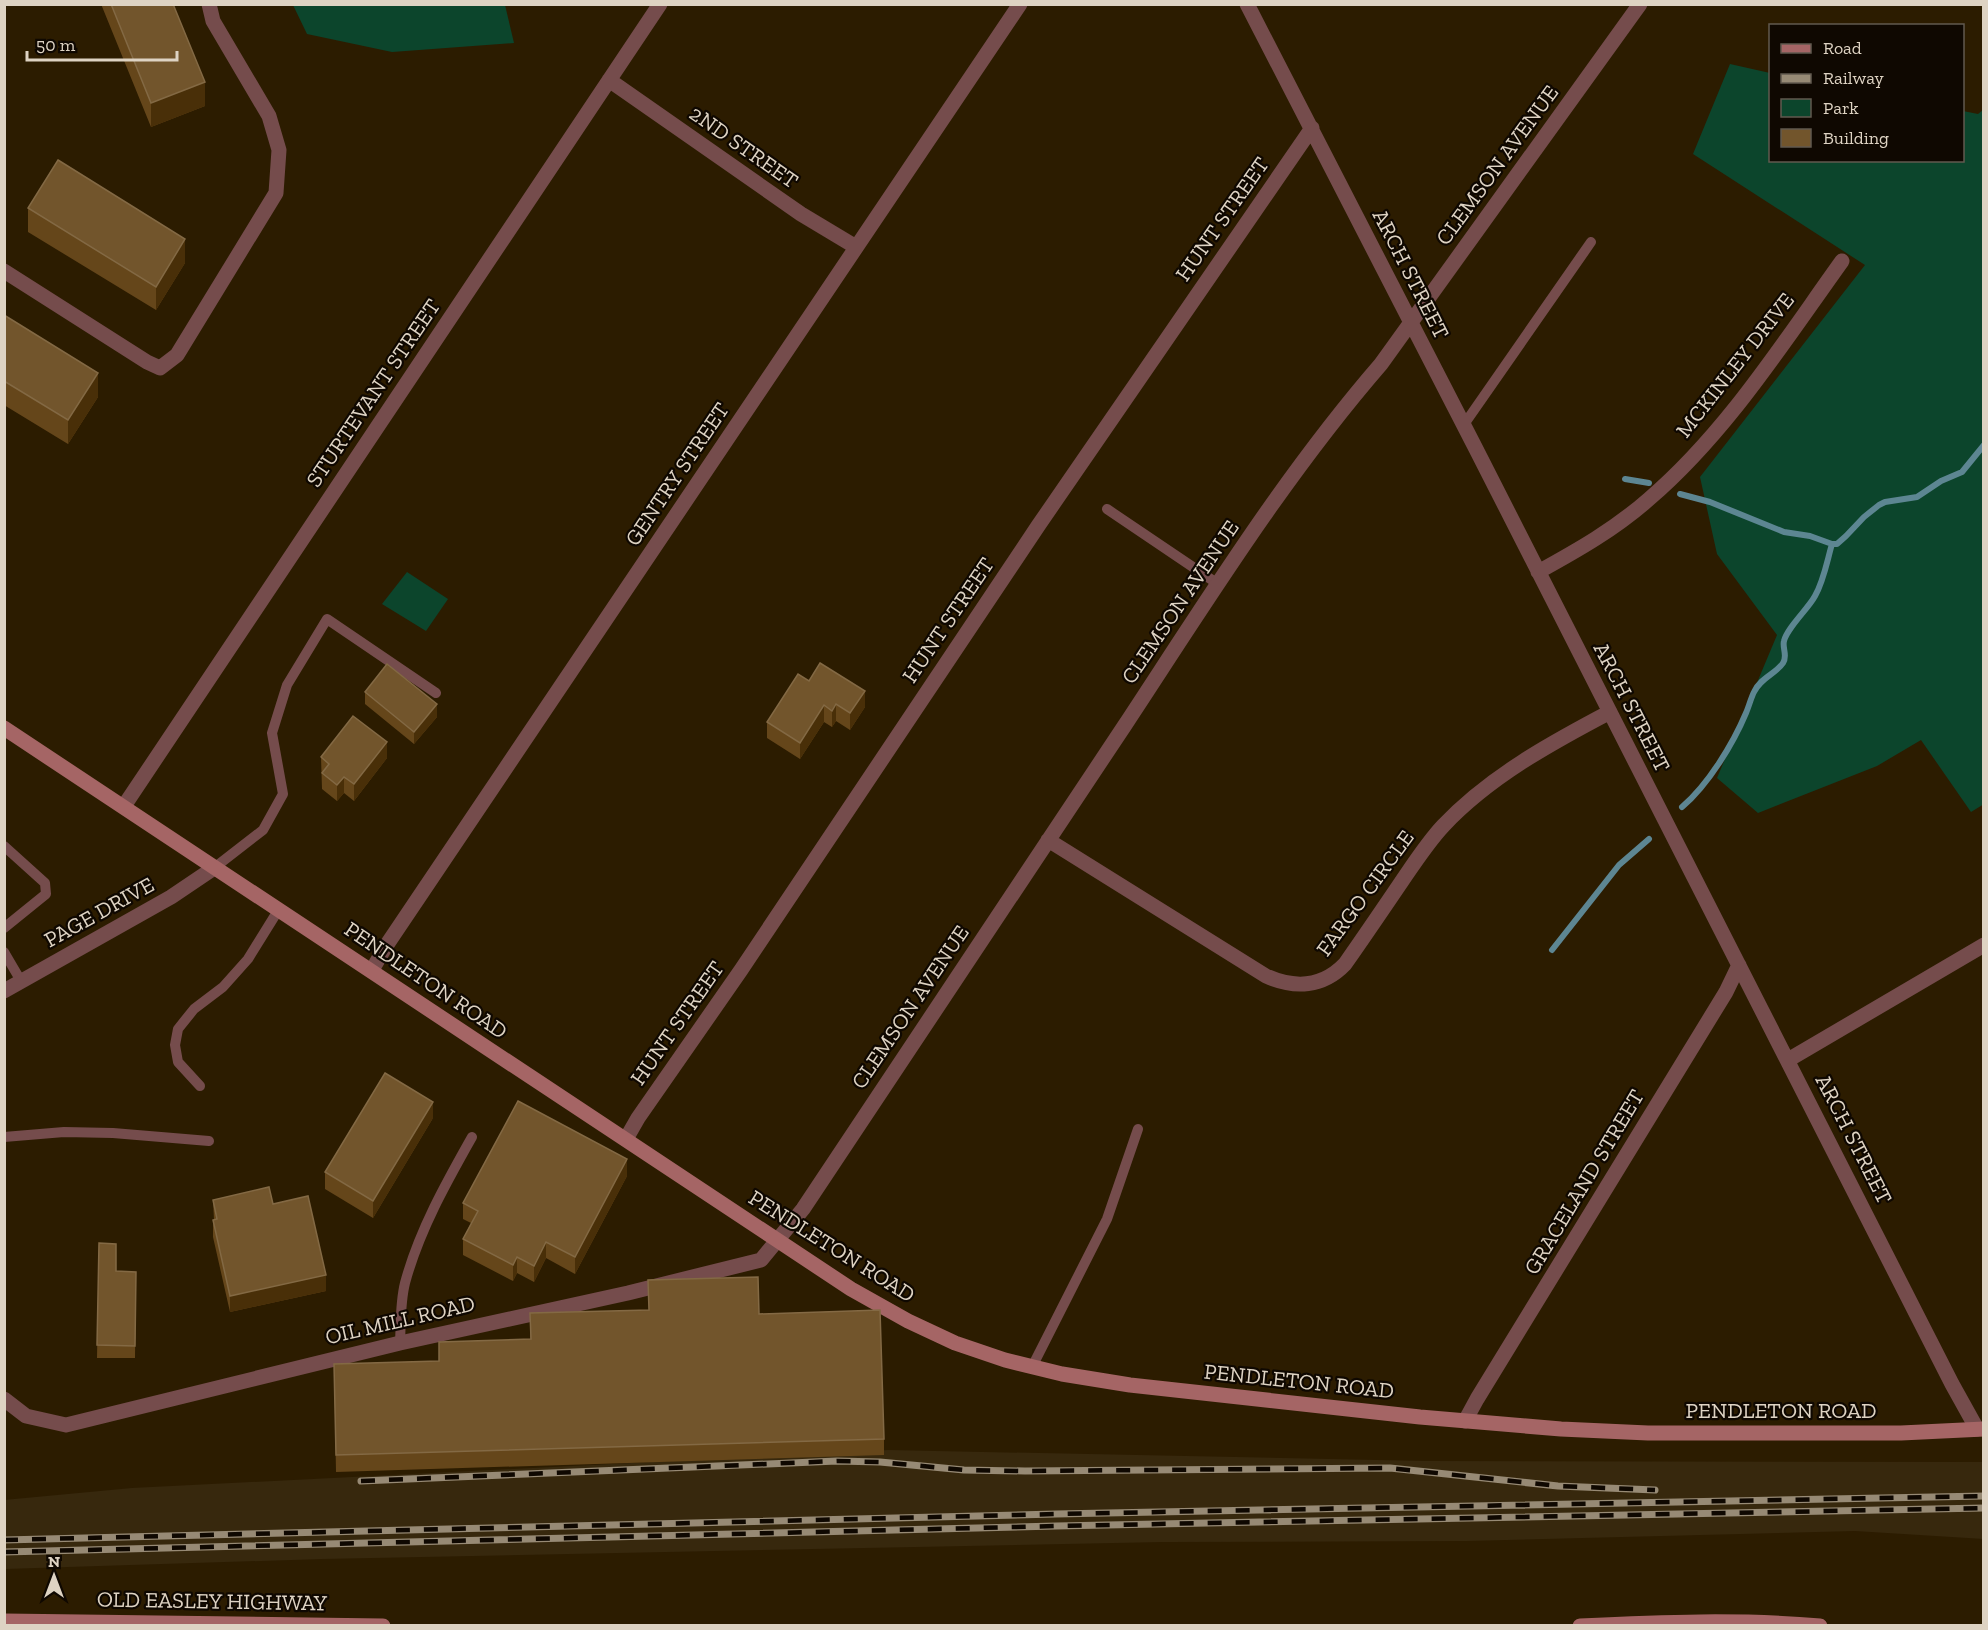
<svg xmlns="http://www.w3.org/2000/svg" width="1988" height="1630" font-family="'Zilla Slab',serif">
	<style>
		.built { fill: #37280d }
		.green { fill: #0c452c }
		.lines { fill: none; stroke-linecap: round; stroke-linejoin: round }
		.stream { stroke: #5d8692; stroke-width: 6 }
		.lane { stroke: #754c4c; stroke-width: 10 }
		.street { stroke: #754c4c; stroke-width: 15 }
		.secondary { stroke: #a56565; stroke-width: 15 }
		.rail-casing { stroke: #978a75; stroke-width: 7 }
		.rail { stroke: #0f0801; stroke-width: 4.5; stroke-dasharray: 14; stroke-linecap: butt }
		.wall { fill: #65461a }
		.shaded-wall { fill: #492f08 }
		.building { fill: #72552c; stroke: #836944; stroke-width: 1.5 }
		.labels { text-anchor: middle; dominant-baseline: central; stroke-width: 4.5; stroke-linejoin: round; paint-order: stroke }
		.street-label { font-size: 22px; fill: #ded3c3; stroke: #0f0801 }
	</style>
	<rect width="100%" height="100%" fill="#2c1c00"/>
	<!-- built -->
	<path class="built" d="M889,1450L1426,1461L1983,1462L1984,1539L1855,1531L1467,1541L1163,1542L322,1559L5,1569L4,1500L132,1488Z"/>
	<!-- green -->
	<path class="green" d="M293,5H505L514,43L392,52L307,34Z
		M1730,64L1770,73V160H1962L1963,111L1978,114L1983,110L1984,804L1971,812L1921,740L1877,766L1758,813L1717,778L1777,635L1717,554L1700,477L1865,265L1693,154Z
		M407,572L448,599L426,631L382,604Z"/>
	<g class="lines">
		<!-- stream -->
		<path class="stream" d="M1625,479L1649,483
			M1680,494L1710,502L1784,532L1810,536L1832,544
			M1682,807C1708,785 1733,744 1746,713C1749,706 1751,698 1754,692C1761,677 1776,674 1783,663C1788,656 1782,648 1784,641C1787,628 1808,609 1815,596C1824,580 1827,561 1832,544H1837L1846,536L1864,517L1879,505L1885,502L1917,497L1941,481L1962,472L1984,445
			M1552,950L1619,865L1649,839"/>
		<!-- lane -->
		<path class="lane" d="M1463,426L1591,242
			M1107,509L1218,584
			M4,846L45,883L46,894L4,928
			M214,868L263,830L283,794L272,733L287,685L327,619L436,693
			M4,952L21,981
			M200,1086L178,1062L175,1045L178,1029L194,1009L223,987L248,959L279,909
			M4,1137L64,1132L113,1133L209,1141
			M400,1343C401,1323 400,1303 405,1283C419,1231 446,1183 472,1137
			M1032,1367L1107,1219L1138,1129"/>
		<!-- street -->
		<path class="street" d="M1247,4L1475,447L1952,1384L1977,1429
			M609,80L801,214L856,247
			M4,271L147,362L160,368L177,355L276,193L279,150L269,116L213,21L209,4
			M1538,572C1578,550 1615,529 1649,499C1726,433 1783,343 1842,261
			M124,806L660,4
			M1048,840L1266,976C1295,989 1323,987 1345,964C1364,937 1383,909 1402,881C1415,862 1428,842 1443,826C1489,777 1551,743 1610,712
			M372,970L386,946L1020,4
			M4,991L171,897L214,868
			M1788,1060L1984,945
			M626,1139L638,1118L741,970L1038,526L1312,128
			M4,1399L26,1416L66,1425L400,1343L628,1293L761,1260L803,1209C910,1047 1018,886 1125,725C1206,602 1284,476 1381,364L1640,4
			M1465,1421L1477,1399L1726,992L1739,965"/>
		<!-- secondary -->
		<path class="secondary" d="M4,728L851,1289L908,1321L955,1343L1005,1360L1062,1374L1130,1385L1420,1417L1561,1429L1648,1433H1901L1984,1429
			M4,1621L383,1626
			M1580,1626C1660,1622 1740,1619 1820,1626"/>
		<defs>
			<path id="rail" d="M361,1481L837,1461L880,1462L964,1470L1025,1471L1390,1468L1558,1486L1655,1490
				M4,1540L1056,1514L1984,1496
				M4,1552L1056,1526L1984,1508"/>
		</defs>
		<!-- rail casing -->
		<use href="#rail" class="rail-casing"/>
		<!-- rail -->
		<use href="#rail" class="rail"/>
	</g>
	<!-- wall -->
	<path class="wall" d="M101,4H173L205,106L151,127Z
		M28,208L185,263L156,310L28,232Z
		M4,315L98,397L68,444L4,405Z
		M809,681L865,707L850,730L836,721L832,727L824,722L800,759L767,738V722Z
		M365,692L437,717L414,744L365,704Z
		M321,757L387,758L354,801L344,793L337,801L322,789Z
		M433,1118L373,1218L325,1189V1172Z
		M627,1176L575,1274L546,1258L534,1282L517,1273L513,1281L463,1255V1239L471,1223L463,1219V1203Z
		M213,1200L273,1204L326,1291L230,1312L213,1237V1220H214Z
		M99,1243L116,1271L136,1272L135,1358H97Z
		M530,1313L759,1314L884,1439V1455L336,1472L334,1364L439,1361V1342L530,1339Z"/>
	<!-- shaded-wall -->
	<path class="shaded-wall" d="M205,82V106L151,127V103Z
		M185,239V263L156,310V287Z
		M98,373V397L68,444V420Z
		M865,691V707L850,730V713Z
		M437,704V717L414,744V732Z
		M836,704V721L832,727V711Z
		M824,705V722L800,759V743Z
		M387,742V758L354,801V784Z
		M344,777V793L337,801V785Z
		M433,1102V1118L373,1218V1201Z
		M627,1159V1176L575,1274V1257Z
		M546,1242V1258L534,1282V1266Z
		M517,1257V1273L513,1281V1265Z
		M326,1275V1291L230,1312V1296Z"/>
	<!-- building -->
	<path class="building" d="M111,4H173L205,82L151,103Z
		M58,160L185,239L156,287L28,208Z
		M4,315L98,373L68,420L4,381Z
		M820,663L865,691L850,713L836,704L832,711L824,705L800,743L767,722L798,674L809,681Z
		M387,664L437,704L414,732L365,692Z
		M353,716L387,742L354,784L344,777L337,785L322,773L329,764L321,757Z
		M385,1073L433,1102L373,1201L325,1172Z
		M518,1101L627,1159L575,1257L546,1242L534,1266L517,1257L513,1265L463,1239L478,1211L463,1203Z
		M269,1187L273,1204L308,1196L326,1275L230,1296L213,1220L217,1219L213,1200Z
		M99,1243L116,1244V1271L136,1272L135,1346L97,1345Z
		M758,1277L759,1314L880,1310L884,1439L336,1455L334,1364L439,1361V1342L531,1339L530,1313L649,1310L648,1280Z"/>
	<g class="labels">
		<!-- street labels -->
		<g class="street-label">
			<text transform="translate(744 147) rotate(35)">2ND STREET</text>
			<text transform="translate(1497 165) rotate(-54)">CLEMSON AVENUE</text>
			<text transform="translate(1222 219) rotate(-55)">HUNT STREET</text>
			<text transform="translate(1411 274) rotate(63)">ARCH STREET</text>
			<text transform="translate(1735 365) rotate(-52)">MCKINLEY DRIVE</text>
			<text transform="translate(373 393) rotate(-56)">STURTEVANT STREET</text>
			<text transform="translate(677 474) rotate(-56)">GENTRY STREET</text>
			<text transform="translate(1180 602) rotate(-56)">CLEMSON AVENUE</text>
			<text transform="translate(948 620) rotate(-56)">HUNT STREET</text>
			<text transform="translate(1632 707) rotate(63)">ARCH STREET</text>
			<text transform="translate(1365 893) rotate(-54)">FARGO CIRCLE</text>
			<text transform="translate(99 912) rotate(-29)">PAGE DRIVE</text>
			<text transform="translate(426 980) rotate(34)">PENDLETON ROAD</text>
			<text transform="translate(910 1007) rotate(-56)">CLEMSON AVENUE</text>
			<text transform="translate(677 1023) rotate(-55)">HUNT STREET</text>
			<text transform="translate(1854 1139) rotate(63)">ARCH STREET</text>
			<text transform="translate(1584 1182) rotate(-59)">GRACELAND STREET</text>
			<text transform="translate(832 1246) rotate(32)">PENDLETON ROAD</text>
			<text transform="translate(400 1320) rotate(-13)">OIL MILL ROAD</text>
			<text transform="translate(1299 1381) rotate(6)">PENDLETON ROAD</text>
			<text x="1781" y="1410">PENDLETON ROAD</text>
			<text transform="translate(212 1601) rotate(1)">OLD EASLEY HIGHWAY</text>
		</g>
	</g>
	<!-- border -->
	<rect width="1988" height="1630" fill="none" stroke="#ded3c3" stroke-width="12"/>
	<!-- legend -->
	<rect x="1769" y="24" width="195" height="138" fill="#0f0801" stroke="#62594f" stroke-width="1.5"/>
	<rect x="1781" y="44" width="30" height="9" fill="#a56565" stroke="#62594f" stroke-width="1.5"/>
	<text x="1823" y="54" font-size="18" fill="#ded3c3">Road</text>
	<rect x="1781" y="74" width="30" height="9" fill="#978a75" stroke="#62594f" stroke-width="1.5"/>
	<text x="1823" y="84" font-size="18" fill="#ded3c3">Railway</text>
	<rect x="1781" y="99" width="30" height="18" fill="#0c452c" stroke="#62594f" stroke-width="1.5"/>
	<text x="1823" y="114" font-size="18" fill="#ded3c3">Park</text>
	<rect x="1781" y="129" width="30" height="18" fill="#72552c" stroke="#62594f" stroke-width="1.5"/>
	<text x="1823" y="144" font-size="18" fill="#ded3c3">Building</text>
	<!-- north arrow -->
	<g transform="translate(54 1576)" stroke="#0f0801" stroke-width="4.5" paint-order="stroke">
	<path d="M0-4.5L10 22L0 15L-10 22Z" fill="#ded3c3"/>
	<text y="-9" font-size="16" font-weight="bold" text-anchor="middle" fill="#ded3c3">N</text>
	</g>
	<!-- scale -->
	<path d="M27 51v9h150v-9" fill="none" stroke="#ded3c3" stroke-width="3"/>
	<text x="36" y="51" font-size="18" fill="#ded3c3" stroke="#0f0801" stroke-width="4.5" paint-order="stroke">50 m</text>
</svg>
